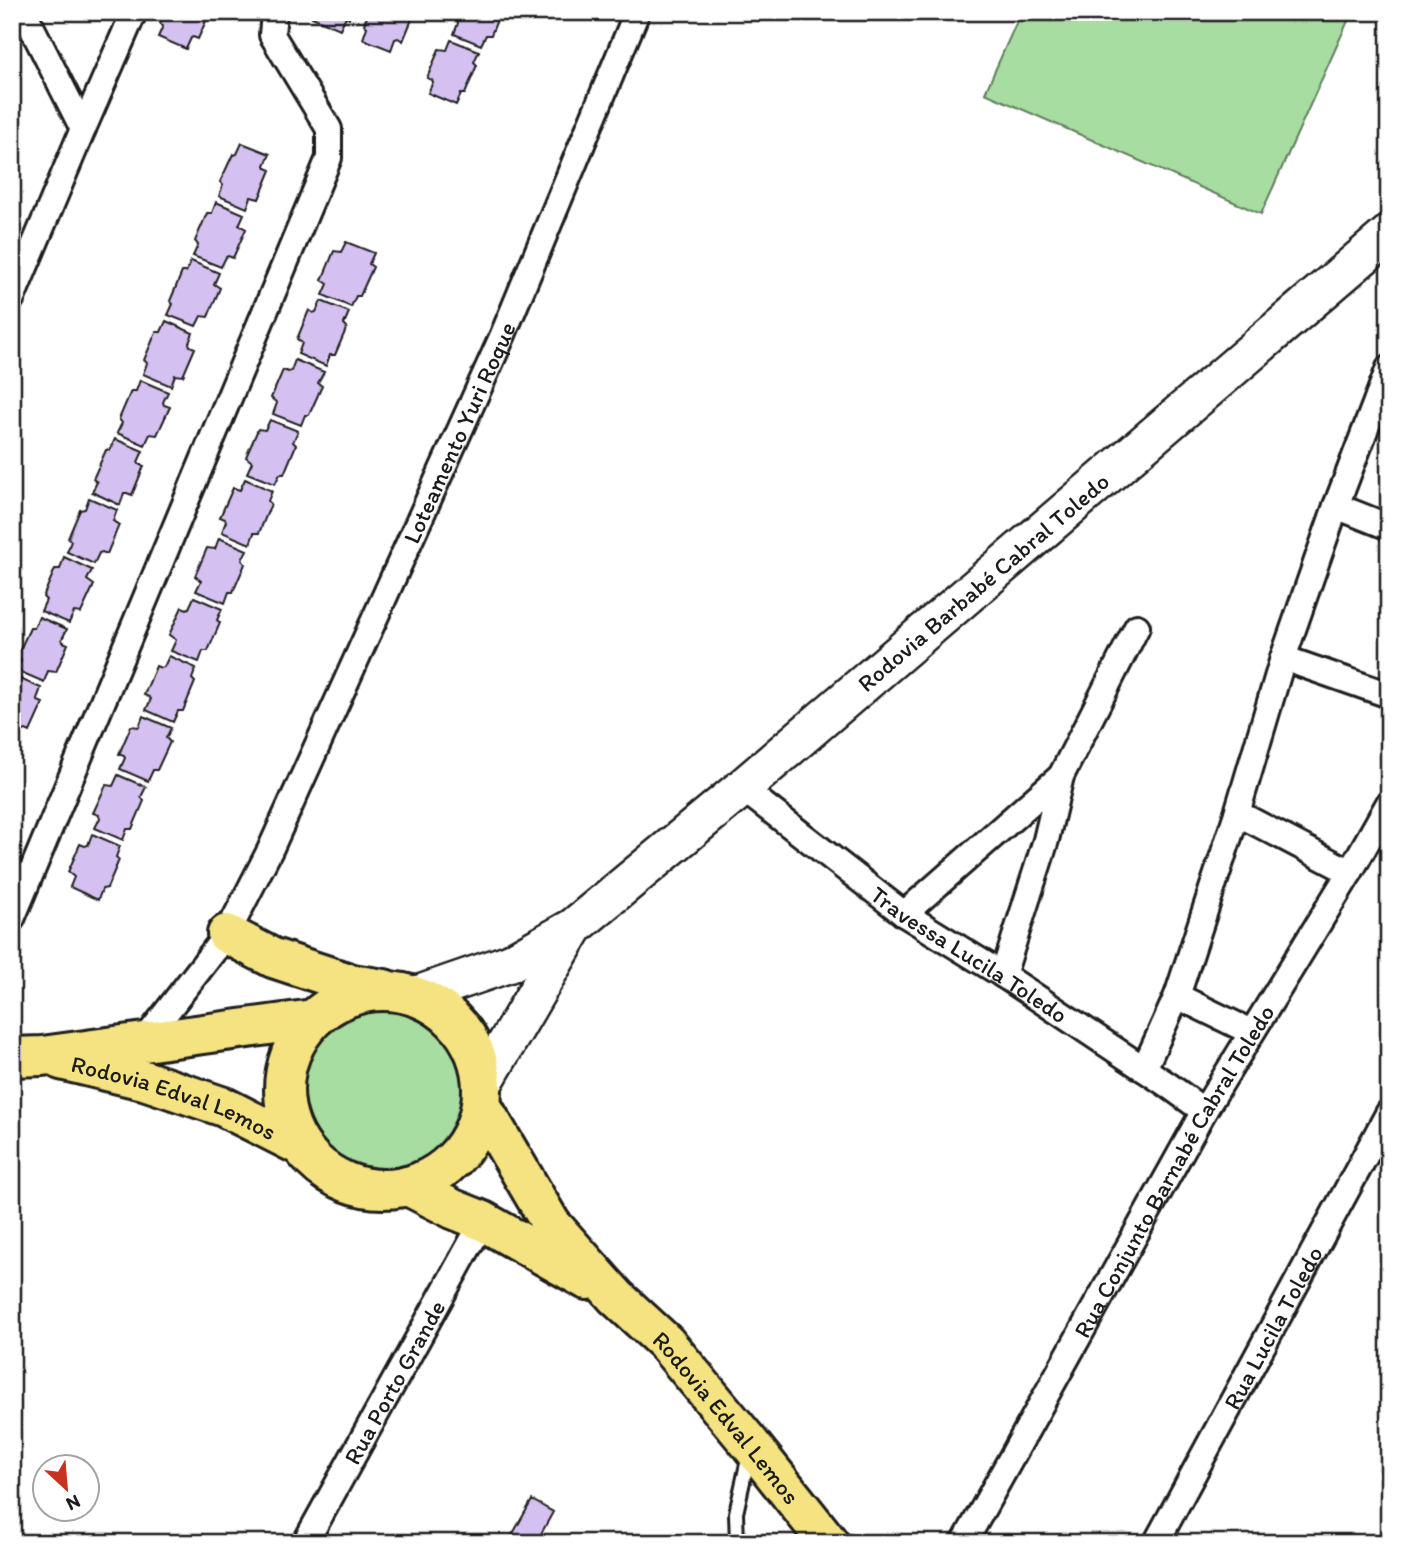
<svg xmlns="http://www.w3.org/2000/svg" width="1401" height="1555" font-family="Itim,sans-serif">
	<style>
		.green { fill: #a7dda0; stroke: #627c5e; stroke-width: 2 }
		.building { fill: #d5c1f1; stroke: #1c1c1c; stroke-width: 2 }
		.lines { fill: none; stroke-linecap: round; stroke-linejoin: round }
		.lane-casing { stroke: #1c1c1c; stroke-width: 18 }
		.street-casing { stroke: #1c1c1c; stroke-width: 30 }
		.secondary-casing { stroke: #1c1c1c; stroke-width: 42 }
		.primary-casing { stroke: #1c1c1c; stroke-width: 44 }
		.lane { stroke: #fff; stroke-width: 12 }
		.street { stroke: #fff; stroke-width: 24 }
		.secondary { stroke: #fff; stroke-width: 37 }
		.primary { stroke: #f5e382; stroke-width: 38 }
		.labels { text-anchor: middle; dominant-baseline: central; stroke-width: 5; stroke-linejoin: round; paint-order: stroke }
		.street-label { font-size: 24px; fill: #1c1c1c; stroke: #fff }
	</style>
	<rect width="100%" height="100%" fill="#fff"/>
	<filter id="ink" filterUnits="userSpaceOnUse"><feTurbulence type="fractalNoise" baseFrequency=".0143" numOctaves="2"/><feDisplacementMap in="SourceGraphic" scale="14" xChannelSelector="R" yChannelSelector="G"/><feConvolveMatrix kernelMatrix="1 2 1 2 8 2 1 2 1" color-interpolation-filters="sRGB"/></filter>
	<g filter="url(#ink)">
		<!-- green -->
		<path class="green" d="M1021,12H1352L1261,214L985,93Z
			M293 1090a90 90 0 1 1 180 0a90 90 0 1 1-180 0Z"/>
		<!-- building -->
		<path class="building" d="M165,12H210L198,39L193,37L191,38L186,49L158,37L163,26L160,23Z
			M315,12H352L349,18L348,17L345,18L340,29L312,17Z
			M369,12H415L403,41L398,38L395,39L391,50L363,39L367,27L364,24Z
			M455,12H500L491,35H486L481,45L454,34L458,23L457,20L452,19Z
			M451,40L479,51L474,62L477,65L465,94H461L456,105L428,93L433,82L432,80L427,78L439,49L447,50Z
			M242,143L270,154L265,165L266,168L271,170L259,199L251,197L247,208L219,196L223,185L220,182L233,154L234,155L237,154Z
			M216,202L244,214L239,225L246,229L233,258L228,256L226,257L221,267L193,256L198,245L195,241L207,213H212Z
			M346,242L374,253L369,264L373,267L360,296H356L351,307L323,295L328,284L322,280L334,251L341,252Z
			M191,261L219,273L214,284L220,288L208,317L201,316L196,326L168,315L173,304L170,301L182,272H186Z
			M321,301L349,312L344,324L347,327L335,355H330L326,366L298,354L302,343L297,339L309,310L313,313L316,312Z
			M166,321L193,333L189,343L190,346L195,348L183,376L175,375L171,386L143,374L147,363L144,360L156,332H161Z
			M295,360L324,372L318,383L322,386L309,415H305L301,425L273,414L277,403L271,398L283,370L288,372L291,371Z
			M140,380L168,392L163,402L164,405L170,407L157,435L150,434L145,445L117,433L122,423L119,419L131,391H136Z
			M270,420L298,431L293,442L296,445L284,474H280L275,484L247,473L252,462L246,457L258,429L265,430Z
			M115,439L143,451L138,462L139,464L144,466L132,495L127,493H124L120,505L92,492L97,482L93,479L106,450H110Z
			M245,479L272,491L268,501L271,504L259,533H254L250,544L222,532L226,521L225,519L220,517L233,488L240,490Z
			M89,498L117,510L113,521L119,525L107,554L102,552L99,553L94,564L67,552L71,541L68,538L80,510L85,509Z
			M219,538L247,550L242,560L245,564L233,592H229L225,603L196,591L201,581L195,576L207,548L215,549Z
			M64,557L92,570L87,580L94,585L81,613L74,612L69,623L41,611L46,600L43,597L55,569H60Z
			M194,597L222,609L217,620L220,623L208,651H203L199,662L171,651L176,640L169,635L182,607L187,609L189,608Z
			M39,617L67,629L62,639L63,642L68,644L56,672L48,671L44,682L16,670L21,660L17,656L30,628H34Z
			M169,656L196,668L192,679L195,682L183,711H178L173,722L146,710L151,699L149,697L144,695L156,666L161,668L164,667Z
			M13,676L41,688L37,699L38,701L43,703L30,732L26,730L23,731L18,741L12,739Z
			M143,716L171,728L166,738L170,742L157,770H153L148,781L120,769L125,758L124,756L119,754L131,726L139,727Z
			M118,775L146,787L141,797L144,801L132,829H127L123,840L95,828L100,818L99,815L93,813L106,785L113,786Z
			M92,834L120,846L116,857L119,860L107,888L102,889L98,900L70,887L74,877L68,872L80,844L85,846L88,845Z
			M532,1500L553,1512L536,1543H522L511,1537Z"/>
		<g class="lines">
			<defs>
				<path id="lane" d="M737,1543L736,1513L749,1455"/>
				<g id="street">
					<path d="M24,12L83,129"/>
					<path d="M12,298L83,129L134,12"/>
					<path d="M1336,506L1389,527"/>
					<path d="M1283,658L1389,695"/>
					<path id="s1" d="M742,788L904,914L1003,975L1168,1085L1204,1111"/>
					<path d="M1237,813L1350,872"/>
					<path d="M904,914L1061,776"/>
					<path d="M12,919L329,158V129L272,35L274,12"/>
					<path d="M1003,975L1046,840L1061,776L1137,627"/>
					<path d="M1177,996L1237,813L1283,658L1336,506L1389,368"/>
					<path id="s2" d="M144,1041L227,934L270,850L502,337L637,12"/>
					<path d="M1144,1069L1177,996L1251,1032"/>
					<path id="s3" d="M305,1543L483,1221"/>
					<path id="s4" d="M964,1543L1204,1111L1350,872L1389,803"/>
					<path id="s5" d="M1156,1543L1389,1112"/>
				</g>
				<g id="secondary">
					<path id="s6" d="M417,995L510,963L574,927L742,788L1389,234"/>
					<path d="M484,1082L574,928"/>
				</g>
				<g id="primary">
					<path d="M227,934L273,958L352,984L384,989"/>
					<circle cx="383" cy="1090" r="99"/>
					<path d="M12,1057L42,1056L313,1019"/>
					<path id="s7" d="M61,1060L144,1080L224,1107L301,1146"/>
					<path id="s8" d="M483,1108L551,1224L616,1297L666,1343L751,1445L829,1543"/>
					<path d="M408,1186L453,1209L483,1221L587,1280"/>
				</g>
			</defs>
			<!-- lane casing -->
			<use href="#lane" class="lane-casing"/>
			<!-- street casing -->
			<use href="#street" class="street-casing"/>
			<!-- secondary casing -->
			<use href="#secondary" class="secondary-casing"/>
			<!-- primary casing -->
			<use href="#primary" class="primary-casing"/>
			<!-- lane -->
			<use href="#lane" class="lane"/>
			<!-- street -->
			<use href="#street" class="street"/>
			<!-- secondary -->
			<use href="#secondary" class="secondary"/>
			<!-- primary -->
			<use href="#primary" class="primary"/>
		</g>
	</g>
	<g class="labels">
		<!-- street labels -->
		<g class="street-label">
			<text stroke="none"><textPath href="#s2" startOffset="688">Loteamento Yuri Roque</textPath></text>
			<text stroke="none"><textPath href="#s6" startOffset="707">Rodovia Barbabé Cabral Toledo</textPath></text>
			<text stroke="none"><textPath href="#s1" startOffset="282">Travessa Lucila Toledo</textPath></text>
			<text stroke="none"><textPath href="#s7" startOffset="119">Rodovia Edval Lemos</textPath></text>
			<text stroke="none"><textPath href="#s4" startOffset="427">Rua Conjunto Barnabé Cabral Toledo</textPath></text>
			<text stroke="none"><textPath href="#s5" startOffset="245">Rua Lucila Toledo</textPath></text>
			<text stroke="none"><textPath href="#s3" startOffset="184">Rua Porto Grande</textPath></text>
			<text stroke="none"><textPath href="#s8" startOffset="396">Rodovia Edval Lemos</textPath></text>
		</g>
	</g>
	<!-- margin -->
	<rect width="1401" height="1555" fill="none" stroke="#fff" stroke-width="42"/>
	<rect x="21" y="21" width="1359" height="1513" fill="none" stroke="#1c1c1c" stroke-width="2.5" filter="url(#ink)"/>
	<!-- north arrow -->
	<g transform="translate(66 1488) rotate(154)"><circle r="33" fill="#ffffff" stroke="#a4a4a4" stroke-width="2"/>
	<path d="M0-5L12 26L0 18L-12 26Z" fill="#c8321e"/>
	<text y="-10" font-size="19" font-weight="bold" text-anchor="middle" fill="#1c1c1c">N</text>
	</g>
</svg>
